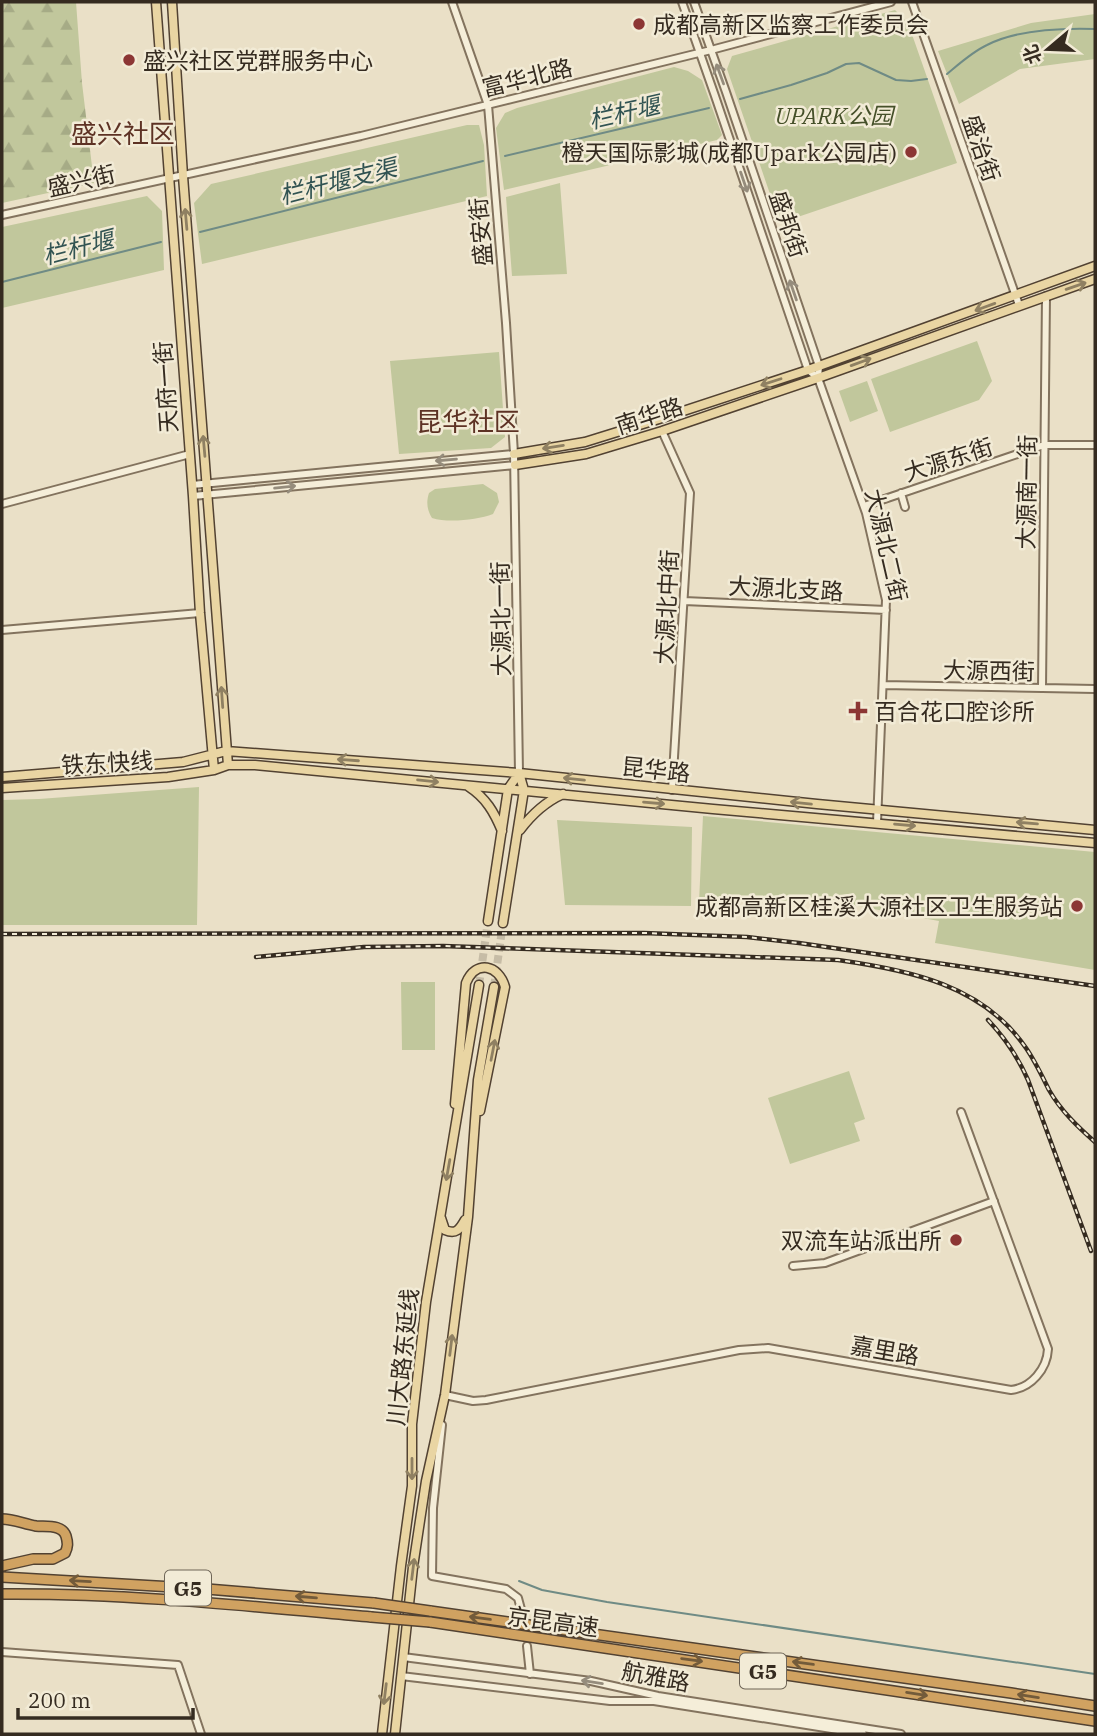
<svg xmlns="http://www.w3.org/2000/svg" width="1097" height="1736" font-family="'IBM Plex Serif','Noto Sans SC',serif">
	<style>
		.green { fill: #c1c79c }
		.forest { fill: url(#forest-firs) }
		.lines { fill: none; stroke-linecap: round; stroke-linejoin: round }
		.stream { stroke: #6f8b85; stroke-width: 2 }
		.major-tunnel { stroke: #c6bca6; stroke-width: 8; stroke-dasharray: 8 4; stroke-linecap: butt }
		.minor-casing { stroke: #83735e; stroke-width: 10 }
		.major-casing { stroke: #524232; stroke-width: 11 }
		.highway-casing { stroke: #524232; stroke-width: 12 }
		.minor { stroke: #f5eed9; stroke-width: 6 }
		.major { stroke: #e9d5a3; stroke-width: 8 }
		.highway { stroke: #d0a261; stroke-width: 9 }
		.rail-casing { stroke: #352b20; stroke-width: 4.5 }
		.rail { stroke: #f2ebd6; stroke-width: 2; stroke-dasharray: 5; stroke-linecap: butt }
		.highway-bridge-casing { stroke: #524232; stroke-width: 12; stroke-linecap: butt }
		.highway-bridge { stroke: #d0a261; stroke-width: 9 }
		.oneway { stroke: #958c7c }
		.oneway2 { stroke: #8f8062 }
		.oneway3 { stroke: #735b3a }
		.poi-dot { fill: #8c3634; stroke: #f2ebd6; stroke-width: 2.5 }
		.labels { text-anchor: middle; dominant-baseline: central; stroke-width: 5; stroke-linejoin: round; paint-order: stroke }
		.shield { fill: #f2ebd6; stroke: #6e6557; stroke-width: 2 }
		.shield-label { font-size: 21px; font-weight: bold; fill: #352b20 }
		.poi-label { font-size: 23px; fill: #352b20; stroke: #f2ebd6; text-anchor: start }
		.street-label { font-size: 23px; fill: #352b20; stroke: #f2ebd6 }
		.park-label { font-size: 23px; font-style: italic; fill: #455029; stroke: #f2ebd6 }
		.water-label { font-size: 24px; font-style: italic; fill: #315352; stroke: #f2ebd6 }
		.quarter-label { font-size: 26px; fill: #5d3224; stroke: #f2ebd6 }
	</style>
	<defs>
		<pattern id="forest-firs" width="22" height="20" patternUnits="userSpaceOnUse" patternTransform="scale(1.75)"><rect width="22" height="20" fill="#c1c79c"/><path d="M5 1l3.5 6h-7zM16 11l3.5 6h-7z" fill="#a6ab86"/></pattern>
	</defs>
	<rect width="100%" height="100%" fill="#eae0c7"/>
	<!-- green -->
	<path class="green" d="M895,10L908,23L957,163L780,223L727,69L732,56Z
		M1095,14V59L1020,69L959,104L938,51L1031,23Z
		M674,67L688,71L702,80L722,135L717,140L504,190L496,128L505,113L517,108Z
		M467,125H479L484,145L487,196L202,264L194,203L211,184Z
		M560,183L567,274L512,276L506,197Z
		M147,196L162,211L164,270L2,308V227Z
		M977,341L992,381L979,400L890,432L871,379Z
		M499,352L505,437L491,448L399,454L390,361Z
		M867,381L878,411L850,422L839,391Z
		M483,484L497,493L499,502L493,514C477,520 448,523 432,518C427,510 426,502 429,493L435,489Z
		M199,787L197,925H2V800L39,799Z
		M703,816L1095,852V970L935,943L939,921L819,899L758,902H699Z
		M557,820L692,827L691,906L565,905Z
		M401,982H435V1050H402Z
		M849,1071L865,1119L854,1123L860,1141L790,1164L768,1098Z"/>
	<!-- forest -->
	<path class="forest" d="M2,2H76L82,83L94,183L2,203Z"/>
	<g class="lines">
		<!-- stream -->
		<path class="stream" d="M947,74C959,64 972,52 987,45C1016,30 1062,28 1095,29
			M740,99L791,85L827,73L846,64L859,63L896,80L911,81L927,79
			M505,156L709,108
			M200,232L483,161
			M2,282L161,242
			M519,1581L542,1590L607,1602L1095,1674"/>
		<!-- major-tunnel -->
		<path class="major-tunnel" d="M479,985L488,921
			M494,987L503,923"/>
		<defs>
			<path id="minor" d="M452,2L488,105L506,323L514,454L519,773
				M682,2L715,96L808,370L818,378L866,513L886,600L877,823
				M694,2L726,92L819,366L818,378
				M912,2L1019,305
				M2,215L361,136L711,50L891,2
				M662,431L690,493L672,790
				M192,485L514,454
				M901,493L905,507
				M193,496L515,465
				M2,504L190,454
				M864,506L1044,445H1095
				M684,601L886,610
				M2,630L200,613
				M883,685L1095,689
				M1042,688L1046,296
				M793,1266L825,1263L994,1201
				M444,1397L445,1395L473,1401L486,1400L739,1350L768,1348L1011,1390C1031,1388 1047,1369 1048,1349L961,1112
				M442,1425L433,1508L432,1576L506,1589L518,1598L522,1613
				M527,1646L530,1674
				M2,1652L178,1665L201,1734
				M403,1657L591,1681L658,1696L901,1734
				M401,1676L610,1701H654L863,1734"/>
			<path id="major" d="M156,2L193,496L200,613L214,770
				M172,2L183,176L228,765
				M514,454L585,442L659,419L808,370L1095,266
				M515,465L586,454L662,431L818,378L1095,279
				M2,777L183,762L226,751L519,773L817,804L1095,830
				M469,787C486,798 494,812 502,831
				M2,788L168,777L214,770L228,765H255L713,809L1095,843
				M520,830C532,814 545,802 563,794
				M488,921L508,789L519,773
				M503,923L524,790L519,773
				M455,1104L466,983C476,959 499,965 505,987L480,1111
				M441,1218L445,1230C456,1235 460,1229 465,1220
				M382,1734L401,1566L412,1486V1424L426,1302L479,985
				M395,1734L413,1567L426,1481L445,1395L468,1217L478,1080L494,987"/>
			<path id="highway" d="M2,1519C14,1519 24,1524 36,1526C46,1527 62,1524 66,1536C68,1543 68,1547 65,1553L53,1559H33L2,1566
				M2,1577L207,1589L374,1603
				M2,1594C125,1593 248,1606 371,1617
				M430,1611L1011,1693L1095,1706
				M430,1622L1095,1721"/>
		</defs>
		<!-- minor casing -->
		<use href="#minor" class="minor-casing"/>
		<!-- major casing -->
		<use href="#major" class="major-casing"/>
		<!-- highway casing -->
		<use href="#highway" class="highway-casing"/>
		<!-- minor -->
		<use href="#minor" class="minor"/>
		<!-- major -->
		<use href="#major" class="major"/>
		<!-- highway -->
		<use href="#highway" class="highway"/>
		<defs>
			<path id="rail" d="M2,934L644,933L747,937L799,943L1095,986
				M256,957L364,947L443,946L838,960C909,970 983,985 1026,1048C1035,1061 1042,1076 1049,1090C1061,1111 1078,1127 1095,1142
				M988,1020C1005,1038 1018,1057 1028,1080L1091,1251"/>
		</defs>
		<!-- rail casing -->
		<use href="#rail" class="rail-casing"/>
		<!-- rail -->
		<use href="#rail" class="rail"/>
		<defs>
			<path id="highway-bridge" d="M374,1603L430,1611
				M371,1617L430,1622"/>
		</defs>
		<!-- highway-bridge casing -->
		<use href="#highway-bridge" class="highway-bridge-casing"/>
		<!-- highway-bridge -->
		<use href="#highway-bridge" class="highway-bridge"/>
	</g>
	<!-- one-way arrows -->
	<defs><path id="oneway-shaft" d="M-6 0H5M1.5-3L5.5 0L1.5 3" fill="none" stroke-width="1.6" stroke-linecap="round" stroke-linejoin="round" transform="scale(1.75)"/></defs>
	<g class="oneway">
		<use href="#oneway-shaft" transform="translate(720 74) rotate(-110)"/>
		<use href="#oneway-shaft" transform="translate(744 182) rotate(71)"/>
		<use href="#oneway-shaft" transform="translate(793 290) rotate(-109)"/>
		<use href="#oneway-shaft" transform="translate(446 460) rotate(175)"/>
		<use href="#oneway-shaft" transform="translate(285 487) rotate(-6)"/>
		<use href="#oneway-shaft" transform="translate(592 1682) rotate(-171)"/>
	</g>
	<g class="oneway2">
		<use href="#oneway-shaft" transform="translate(186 219) rotate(-95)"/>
		<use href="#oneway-shaft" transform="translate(1076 286) rotate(-19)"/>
		<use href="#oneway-shaft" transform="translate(985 307) rotate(160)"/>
		<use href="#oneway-shaft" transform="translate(861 362) rotate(-20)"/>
		<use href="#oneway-shaft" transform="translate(771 382) rotate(162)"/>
		<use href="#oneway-shaft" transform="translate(204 446) rotate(-95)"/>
		<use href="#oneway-shaft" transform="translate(553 447) rotate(171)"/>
		<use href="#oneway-shaft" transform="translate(222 697) rotate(-94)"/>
		<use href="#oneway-shaft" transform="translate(348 760) rotate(-176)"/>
		<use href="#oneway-shaft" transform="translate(574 779) rotate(-174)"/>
		<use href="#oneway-shaft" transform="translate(428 781) rotate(6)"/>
		<use href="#oneway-shaft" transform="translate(654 803) rotate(5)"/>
		<use href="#oneway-shaft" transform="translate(801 803) rotate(-174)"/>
		<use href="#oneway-shaft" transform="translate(1027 823) rotate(-175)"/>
		<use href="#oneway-shaft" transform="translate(905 825) rotate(5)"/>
		<use href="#oneway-shaft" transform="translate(493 1050) rotate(-79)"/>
		<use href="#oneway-shaft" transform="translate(448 1170) rotate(100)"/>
		<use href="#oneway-shaft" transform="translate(451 1345) rotate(-83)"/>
		<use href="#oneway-shaft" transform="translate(412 1469) rotate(90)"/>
		<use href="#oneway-shaft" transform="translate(413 1569) rotate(-83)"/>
		<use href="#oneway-shaft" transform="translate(385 1694) rotate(97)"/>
	</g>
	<g class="oneway3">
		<use href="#oneway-shaft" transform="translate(80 1581) rotate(-177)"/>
		<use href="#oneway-shaft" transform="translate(306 1597) rotate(-175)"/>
		<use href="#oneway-shaft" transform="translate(480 1618) rotate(-172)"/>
		<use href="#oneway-shaft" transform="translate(692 1660) rotate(8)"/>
		<use href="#oneway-shaft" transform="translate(803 1663) rotate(-172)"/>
		<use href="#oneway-shaft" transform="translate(917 1694) rotate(9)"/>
		<use href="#oneway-shaft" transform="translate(1028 1696) rotate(-171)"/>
	</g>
	<!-- markers -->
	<g class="poi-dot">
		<circle cx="639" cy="24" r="7"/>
		<circle cx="129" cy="60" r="7"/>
		<circle cx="911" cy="152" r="7"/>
		<path d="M854.5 700.5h7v7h7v7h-7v7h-7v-7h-7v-7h7z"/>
		<circle cx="1077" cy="906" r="7"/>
		<circle cx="956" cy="1240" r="7"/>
	</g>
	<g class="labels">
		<!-- shield labels -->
		<g class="shield">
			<rect x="165" y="1570.5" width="46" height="35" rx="5"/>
			<rect x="740" y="1653.5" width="46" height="35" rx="5"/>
		</g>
		<g class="shield-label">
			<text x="188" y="1588">G5</text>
			<text x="763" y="1671">G5</text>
		</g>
		<!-- poi labels -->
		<g class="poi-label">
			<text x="653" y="24">成都高新区监察工作委员会</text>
			<text x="143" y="60">盛兴社区党群服务中心</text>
			<text x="897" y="152" text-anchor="end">橙天国际影城(成都Upark公园店)</text>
			<text x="874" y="711">百合花口腔诊所</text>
			<text x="1063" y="906" text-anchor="end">成都高新区桂溪大源社区卫生服务站</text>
			<text x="942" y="1240" text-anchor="end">双流车站派出所</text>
		</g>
		<!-- street labels -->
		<g class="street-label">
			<text transform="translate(527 77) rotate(-14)">富华北路</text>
			<text transform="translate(982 148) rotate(71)">盛治街</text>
			<text transform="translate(81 180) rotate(-13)">盛兴街</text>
			<text transform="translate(789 224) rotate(71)">盛邦街</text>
			<text transform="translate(480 232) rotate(-95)">盛安街</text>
			<text transform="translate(165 387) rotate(-94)">天府一街</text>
			<text transform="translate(649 415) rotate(-18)">南华路</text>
			<text transform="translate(948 459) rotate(-18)">大源东街</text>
			<text transform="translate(1026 492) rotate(-89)">大源南一街</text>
			<text transform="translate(887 545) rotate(77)">大源北二街</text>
			<text transform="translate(786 588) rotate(3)">大源北支路</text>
			<text transform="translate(666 607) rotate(-87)">大源北中街</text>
			<text transform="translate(500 619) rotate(-91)">大源北一街</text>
			<text transform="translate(989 670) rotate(1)">大源西街</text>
			<text transform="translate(107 762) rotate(-3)">铁东快线</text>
			<text transform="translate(656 769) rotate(6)">昆华路</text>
			<text transform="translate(885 1350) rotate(10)">嘉里路</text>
			<text transform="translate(402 1357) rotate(-84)">川大路东延线</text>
			<text transform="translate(553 1621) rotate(8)">京昆高速</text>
			<text transform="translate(656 1676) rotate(11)">航雅路</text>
		</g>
		<!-- park labels -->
		<g class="park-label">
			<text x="834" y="115">UPARK公园</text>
		</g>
		<!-- water labels -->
		<g class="water-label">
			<text transform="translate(624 112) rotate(-13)">栏杆堰</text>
			<text transform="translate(338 181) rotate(-14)">栏杆堰支渠</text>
			<text transform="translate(78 247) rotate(-14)">栏杆堰</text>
		</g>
		<!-- quarter labels -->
		<g class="quarter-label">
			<text x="123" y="133">盛兴社区</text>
			<text x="468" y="421">昆华社区</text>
		</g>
	</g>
	<!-- border -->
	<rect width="1097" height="1736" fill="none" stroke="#352b20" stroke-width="7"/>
	<!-- north arrow -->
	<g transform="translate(1048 49) rotate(251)" stroke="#f2ebd6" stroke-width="5" paint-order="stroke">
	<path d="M0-5L12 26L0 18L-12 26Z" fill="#352b20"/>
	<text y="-10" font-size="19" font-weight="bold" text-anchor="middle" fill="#352b20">北</text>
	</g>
	<!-- scale -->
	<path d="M18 1708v10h175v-10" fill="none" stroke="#352b20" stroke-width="3.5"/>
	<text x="28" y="1708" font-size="21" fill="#352b20" stroke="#f2ebd6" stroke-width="5" paint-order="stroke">200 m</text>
</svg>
